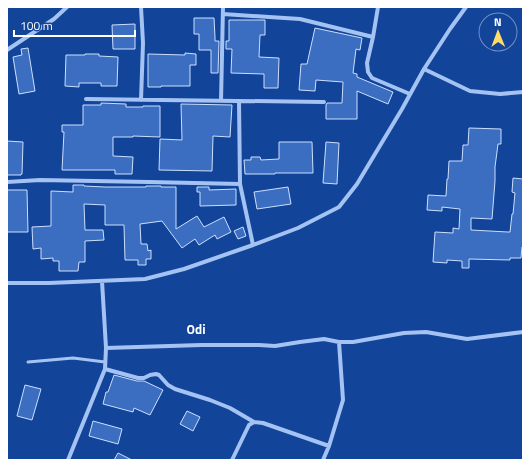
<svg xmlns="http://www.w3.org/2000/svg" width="530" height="467" font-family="'Titillium Web',sans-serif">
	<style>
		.building { fill: #3b6ec1; stroke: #ccdffd }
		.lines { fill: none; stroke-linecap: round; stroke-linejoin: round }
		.service { stroke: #a4c3f3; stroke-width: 3 }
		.minor { stroke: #a4c3f3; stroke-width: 4 }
		.labels { text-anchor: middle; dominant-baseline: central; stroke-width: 3; stroke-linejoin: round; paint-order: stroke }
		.quarter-label { font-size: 13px; font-weight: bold; fill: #fff; stroke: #124499 }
	</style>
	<rect width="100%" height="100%" fill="#124499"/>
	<!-- building -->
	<path class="building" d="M194,18H214L215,37V41H219L218,73H211V50H199V34H194Z
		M229,20H265V35H260L259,57L279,58L278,88H264V74L231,73L232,49H226V41H229Z
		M135,24V49H113L112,25Z
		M315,28L362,38L360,50L356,49L353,73L357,74V77L393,92L388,104L357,91V119H326V105L327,103H342L343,82L316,80L315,91L299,90L301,64H307Z
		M28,48L35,91L19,94L13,57L22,55L21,49Z
		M185,53L196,54V65H190V86H161V87H148V54L185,55Z
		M85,54H99V56L118,57L117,86H101V83H79V87L65,86L66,55H85Z
		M101,103L126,104V107H143V106H160V137L133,136V137H113V156L133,157L132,174H115V170H62L64,132H62V125H83V105H101Z
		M181,104L232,105L230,137L213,136L212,171L159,170L160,139L182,140Z
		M469,128L501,129V144H498L495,167V181L492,219L471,218V230L508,232H510L512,214H513L515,193L512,192L513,178L523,179V248L522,247L521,258H510V260L469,259V268H462V261L447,260V263L433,262L435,232L453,233V228L459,229L460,209L442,207V211L427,210L428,195L446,196L447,179H448L449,161H462L463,145H468Z
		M7,141L23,142L22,174H21V175H7Z
		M279,142H312L313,173H275V174H245L244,160H251V157H260L261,160L279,159Z
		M326,142L339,143L337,184L323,183Z
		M73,185H84V186L105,187H146V186H161V187H176V229L197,216L204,227L224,217L231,232L217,239L215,235L199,245L195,239L182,248L162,221L140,224L141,244H147L148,251L151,250V259H146V265H138V260H125L124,225H105V205L84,204L85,230H103L104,240L85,241V262H79L78,271H59V261H53V258L41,259V248L33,249L32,227L51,226V191L73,192Z
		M197,187H209V190L236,189V205L200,206V192H197Z
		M288,187L291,204L257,209L254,192Z
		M7,190H27L28,232H7Z
		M243,227L246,236L238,239L234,231Z
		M114,375L137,381H144L163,390L150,415L134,408L133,412L103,404L106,392H108Z
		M25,385L41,389L32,420L17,416Z
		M187,411L200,417L193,431L180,424Z
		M93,421L122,429L118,444L89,436Z
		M118,453L132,460H114Z"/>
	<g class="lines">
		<!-- service -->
		<path class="service" d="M28,362L73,358L105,362"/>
		<!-- minor -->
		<path class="minor" d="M141,7L143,43L141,100
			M378,7L373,37L367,63L368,72L372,78L410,94
			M223,14L300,19L373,37
			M7,50L54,19L67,7
			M424,69L470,91L500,94L523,92
			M86,99L324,102
			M221,101L223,7
			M239,101L240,184L253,245
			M7,182L40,180L149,182L240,184
			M7,283H49L145,279L184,269L253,245L298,228L339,207L357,184L402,109L424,69L450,29L466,7
			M106,348L201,345H259L275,346L300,342L324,339L339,342H353L404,333L426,332L467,339L523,332
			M105,369L138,378H144L150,375L156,374L159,375L168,385L175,389L210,400L230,408L254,422L263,423L329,446
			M68,460L105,369L106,348L102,281
			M232,460L249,425L254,422
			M323,460L329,446L343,400L339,342"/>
	</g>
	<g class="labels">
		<!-- quarter labels -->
		<g class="quarter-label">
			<text x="196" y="329">Odi</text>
		</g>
	</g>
	<!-- border -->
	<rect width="530" height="467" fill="none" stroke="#ffffff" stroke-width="16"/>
	<!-- north arrow -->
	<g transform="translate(498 32) rotate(359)"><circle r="19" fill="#124499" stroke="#718fc2"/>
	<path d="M0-3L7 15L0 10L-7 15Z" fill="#ffdc67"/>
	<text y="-6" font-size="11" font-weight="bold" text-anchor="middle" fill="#ffffff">N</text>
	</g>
	<!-- scale -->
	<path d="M14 30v6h121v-6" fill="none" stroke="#ffffff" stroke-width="2"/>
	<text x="20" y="30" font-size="12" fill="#ffffff" stroke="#124499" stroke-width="3" paint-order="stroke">100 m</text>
</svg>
